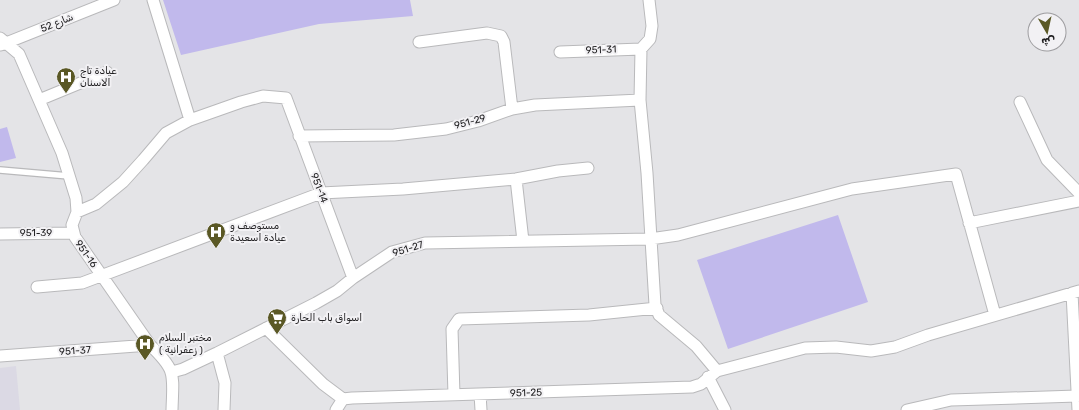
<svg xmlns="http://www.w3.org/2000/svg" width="1079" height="410" font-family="Rubik,'Noto Naskh Arabic',sans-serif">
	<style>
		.built { fill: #dbd9e4 }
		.green { fill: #c1b9ec }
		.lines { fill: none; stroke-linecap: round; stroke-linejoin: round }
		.lane-casing { stroke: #b9b9bb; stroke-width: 8 }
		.street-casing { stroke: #b9b9bb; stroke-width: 13 }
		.lane { stroke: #fff; stroke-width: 5.5 }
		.street { stroke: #fff; stroke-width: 11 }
		.labels { text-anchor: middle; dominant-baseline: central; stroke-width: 4; stroke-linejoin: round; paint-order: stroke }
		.street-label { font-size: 10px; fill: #212022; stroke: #f2f1f4 }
		.poi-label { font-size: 10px; fill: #212022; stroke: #f2f1f4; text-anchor: start }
	</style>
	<rect width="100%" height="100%" fill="#e4e4e7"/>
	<!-- built -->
	<path class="built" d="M16,366L20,410H0V368Z"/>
	<!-- green -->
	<path class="green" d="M163,0H410L413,16L319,24L181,55Z
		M7,127L16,158L0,162V129Z
		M838,215L868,302L728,349L697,260Z"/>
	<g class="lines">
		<defs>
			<path id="lane" d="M0,170L69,176"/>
			<path id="street" d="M153,0L190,120
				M649,0L652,26L650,39L641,49L640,100L647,173L655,305L659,315L696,346L717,371
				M0,38L19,54L62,153L76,198L77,212L72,225L75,237L150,345C177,371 173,374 172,410
				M419,42L487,33L501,36L504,42L512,109
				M1,45L114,0
				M560,52L641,49
				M39,100L107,72
				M1020,102L1047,160L1079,193
				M299,136L394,135L446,129L478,121L512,109L535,105L640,100
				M516,179L523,241
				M77,212L96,204L123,182L143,160L166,133L190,120L241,102L263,96L286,98L353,278
				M969,223L1079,201
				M0,234L73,233
				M37,287L82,283L321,193L403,189L516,179L558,171L588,168
				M1072,293L1078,410
				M266,328L323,384L343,399
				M217,353L225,383L224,410
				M0,356L150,345
				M172,372L183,369L217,353L316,303L337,291L353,278L392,252L425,243L650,239L678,235L852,189L956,174L995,315
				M708,377L725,410
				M480,394L481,410
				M454,395L452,329L459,319L589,315L657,308
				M336,410L343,399L352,398L692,387L701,384L717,371L805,348L836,347L871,351L895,347L928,335L1079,291
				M907,410L951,400L1077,396"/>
		</defs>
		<!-- lane casing -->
		<use href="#lane" class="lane-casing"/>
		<!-- street casing -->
		<use href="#street" class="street-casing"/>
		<!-- lane -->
		<use href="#lane" class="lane"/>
		<!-- street -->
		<use href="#street" class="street"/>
	</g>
	<!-- icons -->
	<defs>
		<symbol id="hospital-pin" viewBox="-11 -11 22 30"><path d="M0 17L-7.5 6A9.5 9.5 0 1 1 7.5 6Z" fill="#5a5825" stroke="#f2f1f4"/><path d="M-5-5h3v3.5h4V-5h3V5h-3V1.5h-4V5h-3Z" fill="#fff"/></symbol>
		<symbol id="supermarket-pin" viewBox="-11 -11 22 30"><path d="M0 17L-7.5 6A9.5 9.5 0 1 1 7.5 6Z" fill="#5a5825" stroke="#f2f1f4"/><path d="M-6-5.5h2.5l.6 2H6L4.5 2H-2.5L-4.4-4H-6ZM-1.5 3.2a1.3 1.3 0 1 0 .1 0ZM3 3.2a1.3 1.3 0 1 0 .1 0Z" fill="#fff"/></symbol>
	</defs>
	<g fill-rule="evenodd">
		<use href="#hospital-pin" x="55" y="66" width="22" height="30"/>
		<use href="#hospital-pin" x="205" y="221" width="22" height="30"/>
		<use href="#supermarket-pin" x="266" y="307" width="22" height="30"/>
		<use href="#hospital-pin" x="134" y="333" width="22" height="30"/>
	</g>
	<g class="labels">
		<!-- street labels -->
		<g class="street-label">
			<text transform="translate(57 23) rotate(-22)">شارع 52</text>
			<text transform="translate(601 50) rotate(-2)">951-31</text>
			<text transform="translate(470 122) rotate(-15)">951-29</text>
			<text transform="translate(319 188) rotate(69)">951-14</text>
			<text x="36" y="233">951-39</text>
			<text transform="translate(408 249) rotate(-17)">951-27</text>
			<text transform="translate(86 254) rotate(55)">951-16</text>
			<text transform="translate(75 351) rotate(-4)">951-37</text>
			<text transform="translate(526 393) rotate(-2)">951-25</text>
		</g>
		<!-- poi labels -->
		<g class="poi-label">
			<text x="80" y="71">عيادة تاج<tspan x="80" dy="12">الاسنان</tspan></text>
			<text x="230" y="226">مستوصف و<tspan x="230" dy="12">عيادة اسعيدة</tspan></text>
			<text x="291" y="318">اسواق باب الحارة</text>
			<text x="159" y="338">مختبر السلام<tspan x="159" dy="12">( زعفرانية )</tspan></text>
		</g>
	</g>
	<!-- north arrow -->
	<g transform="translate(1047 32) rotate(171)"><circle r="19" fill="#f2f1f4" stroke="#9e9da0"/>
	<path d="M0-3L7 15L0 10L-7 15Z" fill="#5a5825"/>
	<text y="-6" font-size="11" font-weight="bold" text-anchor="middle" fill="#212022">ش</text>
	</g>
</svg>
